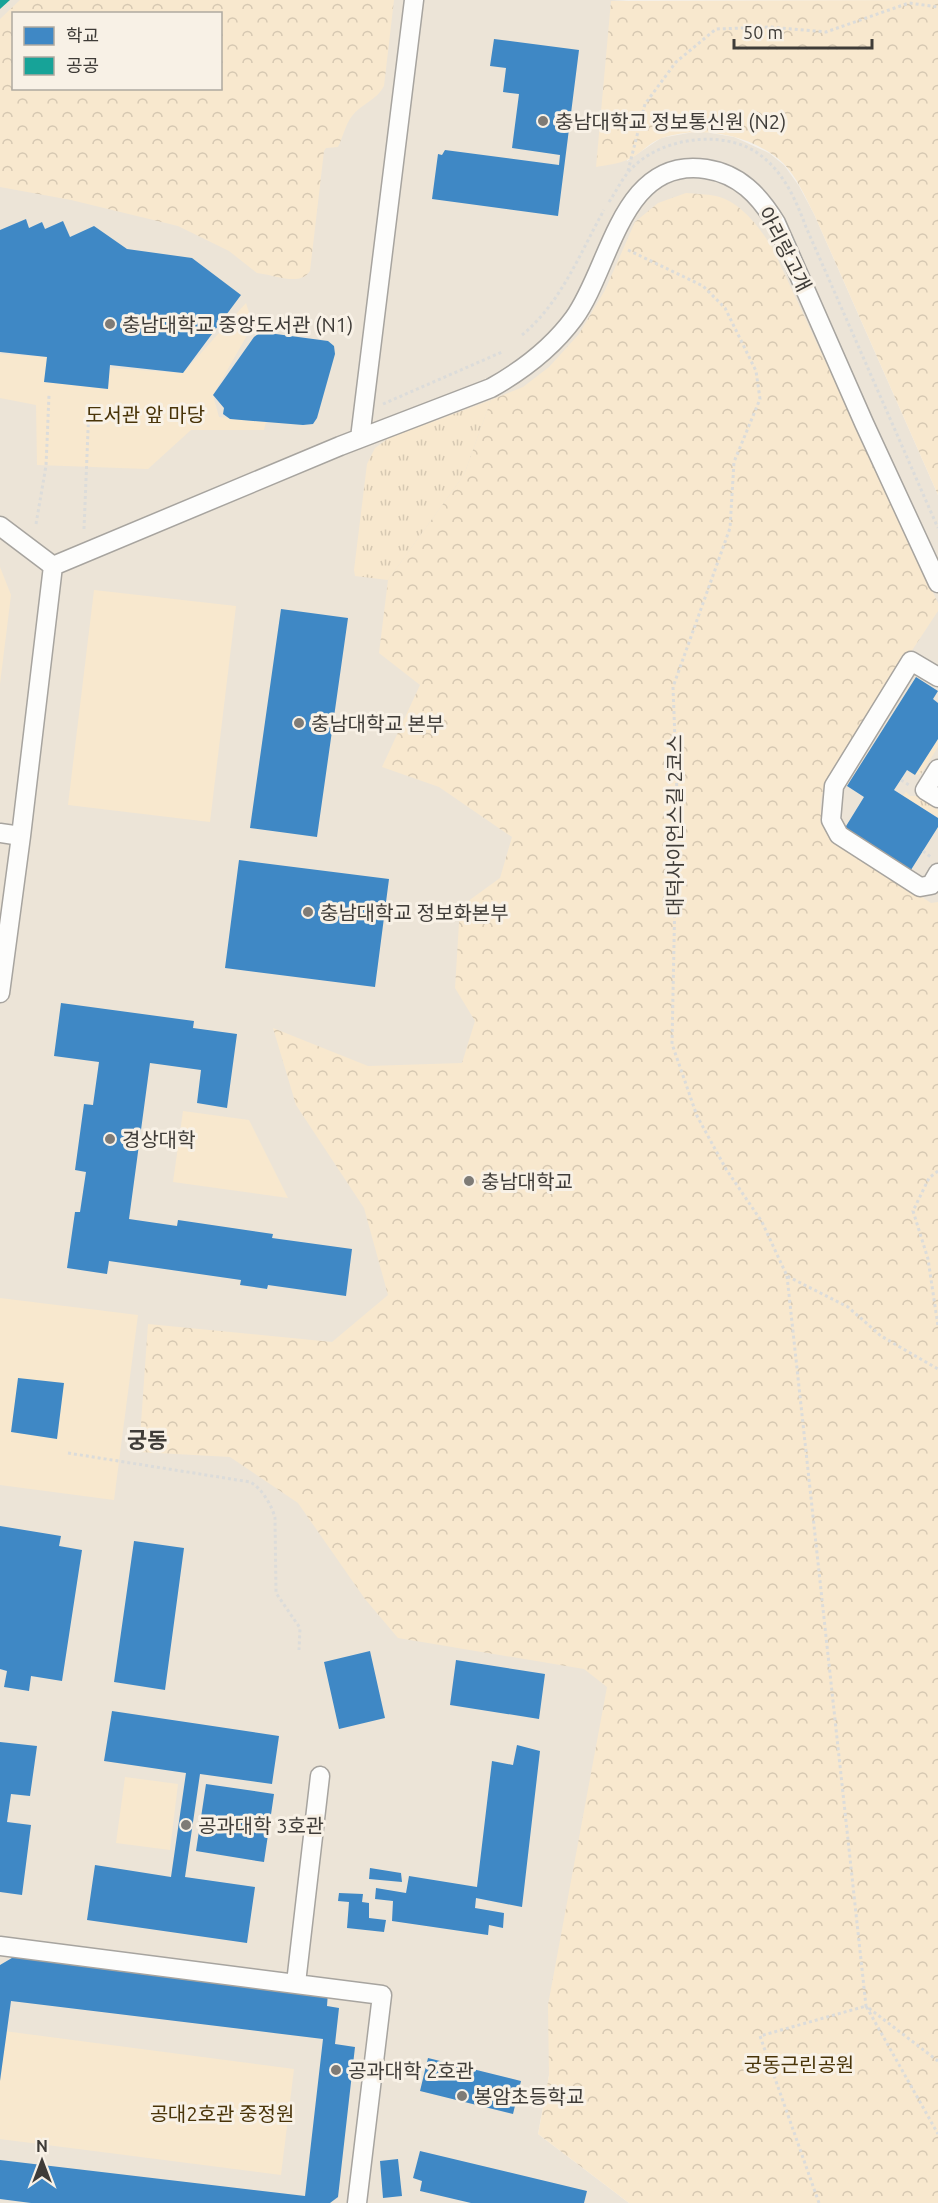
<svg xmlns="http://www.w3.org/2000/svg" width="938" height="2203" font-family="Ubuntu,'Noto Sans KR',sans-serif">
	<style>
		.built { fill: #ece4d7; fill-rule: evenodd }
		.grass { fill: url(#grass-tufts) }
		.forest { fill: url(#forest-crowns); fill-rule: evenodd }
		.park { fill: #f8e8ce }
		.schools { fill: #3f88c5 }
		.public { fill: #17a398 }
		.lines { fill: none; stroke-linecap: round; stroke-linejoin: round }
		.minor-casing { stroke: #a7a49f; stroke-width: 21 }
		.path { stroke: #dcdcda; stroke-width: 3; stroke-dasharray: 3 3; stroke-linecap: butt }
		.minor { stroke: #fdfdfc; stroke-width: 18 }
		.poi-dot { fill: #7e7b76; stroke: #f8f1e6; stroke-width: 2 }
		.labels { text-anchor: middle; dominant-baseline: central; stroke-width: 6; stroke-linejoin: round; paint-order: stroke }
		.poi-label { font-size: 20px; fill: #3f3c38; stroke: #f8f1e6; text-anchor: start }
		.street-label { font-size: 20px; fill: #3f3c38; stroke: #f8f1e6 }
		.park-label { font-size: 20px; fill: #493408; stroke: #f8f1e6 }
		.quarter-label { font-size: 22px; font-weight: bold; fill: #3f3c38; stroke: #f8f1e6 }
	</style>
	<defs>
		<pattern id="grass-tufts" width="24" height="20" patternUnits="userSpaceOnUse" patternTransform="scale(1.5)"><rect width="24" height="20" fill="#f8e8ce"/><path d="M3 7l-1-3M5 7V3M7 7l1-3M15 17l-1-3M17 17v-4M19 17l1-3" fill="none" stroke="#d6c8b2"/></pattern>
		<pattern id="forest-crowns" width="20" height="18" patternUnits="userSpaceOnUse" patternTransform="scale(1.5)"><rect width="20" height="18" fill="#f8e8ce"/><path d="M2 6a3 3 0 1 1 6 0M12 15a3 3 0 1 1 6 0" fill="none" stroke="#d6c8b2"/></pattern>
	</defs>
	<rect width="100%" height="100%" fill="#f4f0ea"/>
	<!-- built -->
	<path class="built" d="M0,0H629L611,1L627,161L661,138L699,131L734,137L769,153L784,165L799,186L814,214L938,495V1866L549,2005V2075L538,2134L629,2203H0ZM14,14H220V88H14Z"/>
	<!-- grass -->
	<path class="grass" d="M491,400L464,475L388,580L355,576L354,570L367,464L375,448L389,438Z
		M938,739V747L921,774L915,775Z
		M906,792L910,796H916L938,810V818L903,796Z"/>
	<!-- forest -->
	<path class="forest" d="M20,0H394L384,86C377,100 361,104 352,116C345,125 343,137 338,147L326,148L324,151L310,271C301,286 277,276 263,274L257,273L229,251L178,226L71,200L0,187V19ZM14,14H220V88H14Z
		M938,0V495L814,214C805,197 797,177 783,163C753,135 701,125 662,138C649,142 640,155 627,160C618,164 606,165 596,167L611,1Z
		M686,193C696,194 706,194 716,196C740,201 759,227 772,247L938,603V611L828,778C818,802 818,813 830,836L931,903L938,902V2203H629L538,2134L549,2075L548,2005L607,1687L584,1669L398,1638L365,1599L298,1503L230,1457L139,1452L148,1324L332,1342L388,1295L364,1208L296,1105L273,1028L368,1066L462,1063L475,1021L455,988L460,907L500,878L512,837L439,787L382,767L420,685L379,653L388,580L464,475L491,400L523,387L549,367L579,334L605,290L635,222L658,203Z"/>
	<!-- park -->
	<path class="park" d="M246,303L253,325L213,395L219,417L266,422L264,430H191L148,469L37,465L36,405L0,398V354L47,357L44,382L107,389L110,368L183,373Z
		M0,567L11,595L0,684Z
		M94,590L236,606L210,822L68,805Z
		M183,1111L249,1120L288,1198L173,1182Z
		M0,1298L138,1315L114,1500L0,1485Z
		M125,1777L178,1784L170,1850L116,1843Z
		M4,2031L294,2069L281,2175L0,2139V2064Z"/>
	<!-- schools -->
	<path class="schools" d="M494,39L579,50L558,216L432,199L438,154L442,155L445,150L559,165L560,155L512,148L519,94L503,92L506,68L490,66Z
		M26,219L29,228L42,222L45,229L63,221L70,237L94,226L127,249L192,258L241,295L183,373L110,365L108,389L44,382L47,357L0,352V230Z
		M261,332L328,341L334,346L335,354L317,418L313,424L303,425L230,419L223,414L224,408L213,395L254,337Z
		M281,609L348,618L317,837L250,828Z
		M916,677L938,691L933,699L938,703V739L915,775L907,770L894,790L938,818V827L909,873L843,831L864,797L847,786Z
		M239,860L389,879L375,987L225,968Z
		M61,1003L194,1021L193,1028L237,1034L227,1108L197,1103L201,1070L150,1063L129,1219L177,1226L178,1220L273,1234L272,1238L352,1249L346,1296L268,1285L267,1289L240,1285L241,1280L109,1261L107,1274L67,1268L75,1212H80L86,1172L75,1170L84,1104L93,1105L99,1062L54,1056Z
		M18,1378L64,1383L57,1439L11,1432Z
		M0,1526L61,1536L59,1546L82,1550L62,1681L31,1676L29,1691L4,1687L7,1671L0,1669Z
		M134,1541L184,1548L165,1690L114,1682Z
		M370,1651L385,1718L339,1729L324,1662Z
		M456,1660L545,1674L539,1719L450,1705Z
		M112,1711L279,1736L272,1784L200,1774L185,1877L255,1887L247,1943L87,1920L95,1865L171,1877L186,1773L104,1761Z
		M0,1742L37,1746L30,1796L11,1794L7,1822L31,1825L22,1895L0,1892Z
		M517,1745L540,1751L522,1907L476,1898L475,1908L504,1913L503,1928L489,1925L488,1935L392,1921L393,1901L375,1899L376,1888L406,1893L409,1876L477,1887L492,1761L513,1765Z
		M206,1784L274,1794L264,1862L196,1851Z
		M370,1868L401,1873L402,1882L369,1879Z
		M339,1893L363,1894L362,1902L369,1903V1918L386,1920L384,1932L347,1928L349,1902L338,1901Z
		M17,1955L164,1976L310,1994L328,1992L327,2006L339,2008L335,2044L355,2047L338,2197L330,2203H31L0,2199V2160L305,2196L323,2039L11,2001L0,2081V1965Z
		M428,2058L521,2081L513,2114L420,2091Z
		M420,2151L587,2191L584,2203H471L420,2191L422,2181L413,2178Z
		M398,2159L402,2196L383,2198L380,2161Z"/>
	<!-- public -->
	<path class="public" d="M0,0H10L0,9Z"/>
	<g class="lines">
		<defs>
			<path id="minor" d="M360,438L414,0
				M0,526L53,566
				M53,566L340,446L491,388C523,370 552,348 574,318C611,267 621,156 706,169C739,174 759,195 776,223L864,423L938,583
				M938,677L911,661L834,786L831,820L839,835L920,887L931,885L938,873
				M938,769L925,790L938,798
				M0,833L21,836
				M0,993L21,836L53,566
				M0,1946L382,1995L357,2203
				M296,1983L320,1776"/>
		</defs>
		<!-- minor casing -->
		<use href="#minor" class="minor-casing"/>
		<!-- path -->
		<path class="path" d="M628,171L645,104L676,62L716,29L770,27L826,32L909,3L938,7
			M609,202C615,193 620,183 626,175C653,139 718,128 756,152C783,170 795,198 806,227L938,528
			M628,250L703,286L725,308L756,371L760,399L734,462L730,528L673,687L677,793L672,1044L697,1116L726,1169L762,1222L787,1276L848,1307L881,1336L938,1369
			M522,335C561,303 580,253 604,210
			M383,404L502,352
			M36,524L46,466L49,395
			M84,529L89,406
			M901,780L909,785
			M923,851L932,858
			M938,1171L929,1178L913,1211L928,1259L938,1326
			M787,1276L866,2006L938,2061
			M68,1453L250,1482C262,1488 272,1506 275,1518L276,1593L300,1628L299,1650
			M819,2203L760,2036L866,2006L938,2134"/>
		<!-- minor -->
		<use href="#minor" class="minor"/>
	</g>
	<!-- markers -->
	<g class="poi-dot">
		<circle cx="543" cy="121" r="6"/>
		<circle cx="110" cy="324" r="6"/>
		<circle cx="299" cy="723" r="6"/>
		<circle cx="308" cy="912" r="6"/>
		<circle cx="110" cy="1139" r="6"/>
		<circle cx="469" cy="1181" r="6"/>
		<circle cx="186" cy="1825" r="6"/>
		<circle cx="336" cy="2070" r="6"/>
		<circle cx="462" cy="2096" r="6"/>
	</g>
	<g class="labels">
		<!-- poi labels -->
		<g class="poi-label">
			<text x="555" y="121">충남대학교 정보통신원 (N2)</text>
			<text x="122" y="324">충남대학교 중앙도서관 (N1)</text>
			<text x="311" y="723">충남대학교 본부</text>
			<text x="320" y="912">충남대학교 정보화본부</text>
			<text x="122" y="1139">경상대학</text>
			<text x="481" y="1181">충남대학교</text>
			<text x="198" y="1825">공과대학 3호관</text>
			<text x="348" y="2070">공과대학 2호관</text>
			<text x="474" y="2096">봉암초등학교</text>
		</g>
		<!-- street labels -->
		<g class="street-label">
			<text transform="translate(785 249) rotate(63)">아리랑고개</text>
			<text transform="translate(674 825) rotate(-90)">대덕사이언스길 2코스</text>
		</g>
		<!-- park labels -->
		<g class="park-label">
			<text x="145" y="414">도서관 앞 마당</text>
			<text x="799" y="2064">궁동근린공원</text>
			<text x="222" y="2113">공대2호관 중정원</text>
		</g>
		<!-- quarter labels -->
		<g class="quarter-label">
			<text x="147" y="1439">궁동</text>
		</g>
	</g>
	<!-- legend -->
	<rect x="12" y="12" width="210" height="78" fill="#f8f1e6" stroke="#aea9a0" stroke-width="1.5"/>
	<rect x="24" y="27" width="30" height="18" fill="#3f88c5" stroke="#aea9a0" stroke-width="1.5"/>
	<text x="66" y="42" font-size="18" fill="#3f3c38">학교</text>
	<rect x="24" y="57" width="30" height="18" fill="#17a398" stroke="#aea9a0" stroke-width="1.5"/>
	<text x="66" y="72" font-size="18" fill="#3f3c38">공공</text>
	<!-- north arrow -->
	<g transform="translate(42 2161)" stroke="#f8f1e6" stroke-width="4.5" paint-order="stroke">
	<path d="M0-4.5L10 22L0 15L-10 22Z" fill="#3f3c38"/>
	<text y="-9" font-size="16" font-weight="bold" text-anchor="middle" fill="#3f3c38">N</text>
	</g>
	<!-- scale -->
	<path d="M734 39v9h138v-9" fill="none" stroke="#3f3c38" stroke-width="3"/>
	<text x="743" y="39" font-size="18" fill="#3f3c38" stroke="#f8f1e6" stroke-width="4.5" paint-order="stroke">50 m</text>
</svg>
